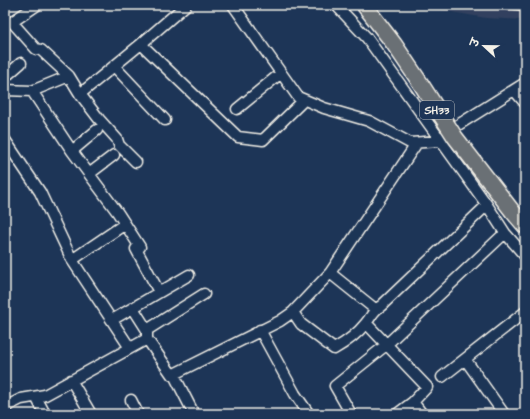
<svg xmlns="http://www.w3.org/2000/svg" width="530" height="419" font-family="'Architects Daughter','Playpen Sans Deva',sans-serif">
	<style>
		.built { fill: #32415e }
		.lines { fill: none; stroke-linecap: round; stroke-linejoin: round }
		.street-casing { stroke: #f4f1e8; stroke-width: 13 }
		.primary-casing { stroke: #f4f1e8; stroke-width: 18 }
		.street { stroke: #1d3557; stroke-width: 10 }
		.primary { stroke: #6b6f75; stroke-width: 15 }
		.rail-casing { stroke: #f4f1e8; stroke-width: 4.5 }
		.rail { stroke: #1d3557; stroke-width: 3; stroke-dasharray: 9; stroke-linecap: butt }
		.primary-bridge-casing { stroke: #f4f1e8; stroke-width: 18; stroke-linecap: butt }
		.primary-bridge { stroke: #6b6f75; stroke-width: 15 }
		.labels { text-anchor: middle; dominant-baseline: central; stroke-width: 3.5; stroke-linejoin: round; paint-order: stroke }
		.shield { fill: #1d3557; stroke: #b4b9bc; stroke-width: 1 }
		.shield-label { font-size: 11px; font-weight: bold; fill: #f4f1e8 }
	</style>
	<rect width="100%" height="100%" fill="#1d3557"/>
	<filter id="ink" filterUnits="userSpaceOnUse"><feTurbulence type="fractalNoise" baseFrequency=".025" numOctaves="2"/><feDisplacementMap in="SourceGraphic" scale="8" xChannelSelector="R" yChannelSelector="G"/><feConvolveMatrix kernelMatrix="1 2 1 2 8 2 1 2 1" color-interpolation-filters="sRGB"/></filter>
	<g filter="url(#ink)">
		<!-- built -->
		<path class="built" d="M412,5H525V20L486,18Z"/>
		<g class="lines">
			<defs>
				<path id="street" d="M37,5L12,22L36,49L41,50L69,76L80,94L141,44L186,5
					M233,5L298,97L324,108L369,121L410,143L440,141L450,130L525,83
					M336,5L367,38L487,205L505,233L525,256
					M141,44L238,137L263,140L304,100
					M114,66L165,120
					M5,77L21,63
					M5,90L32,91L69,76
					M514,90L525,103
					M32,91L72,151L118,213L140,247
					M80,94L99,119L117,139L119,145L136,162
					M237,109L281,73
					M5,140L40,192L72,260L130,348
					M72,151L97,130
					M89,174L114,155
					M136,249L159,292
					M72,260L125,224
					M330,273L375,309
					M133,308L147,330V337
					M293,312L301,324L334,349C345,343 358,333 366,323C372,316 373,310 381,306L487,205
					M112,320L189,275
					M366,323L427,387L413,402L397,414
					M147,330L204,294
					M260,330L295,394L309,414
					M465,359L504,414
					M172,375H174L194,414
					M442,377L525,312
					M71,380L91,414
					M36,397L45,414
					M131,400L138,414
					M413,402L422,414
					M5,407L21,399L45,395L147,339L172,375L280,321L293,312L330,273L417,143
					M351,414L335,386L386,345L505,233"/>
				<path id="primary" d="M513,212L525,226"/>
			</defs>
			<!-- street casing -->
			<use href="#street" class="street-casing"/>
			<!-- primary casing -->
			<use href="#primary" class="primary-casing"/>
			<!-- street -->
			<use href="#street" class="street"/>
			<!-- primary -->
			<use href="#primary" class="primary"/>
			<defs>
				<path id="rail" d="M484,5L525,9"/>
			</defs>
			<!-- rail casing -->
			<use href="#rail" class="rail-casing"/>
			<!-- rail -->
			<use href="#rail" class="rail"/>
			<defs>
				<path id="primary-bridge" d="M364,5L394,44L421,84L455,137L513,212"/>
			</defs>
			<!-- primary-bridge casing -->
			<use href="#primary-bridge" class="primary-bridge-casing"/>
			<!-- primary-bridge -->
			<use href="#primary-bridge" class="primary-bridge"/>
		</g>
	</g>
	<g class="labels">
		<!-- shield labels -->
		<rect class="shield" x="420" y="101" width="34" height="18" rx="3"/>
		<g class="shield-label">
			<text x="437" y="110">SH33</text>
		</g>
	</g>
	<!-- margin -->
	<rect width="530" height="419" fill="none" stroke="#1d3557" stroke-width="20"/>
	<rect x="10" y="10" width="510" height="399" fill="none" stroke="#f4f1e8" stroke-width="1.5" filter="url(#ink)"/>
	<!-- north arrow -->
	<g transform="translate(484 46) rotate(292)" stroke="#1d3557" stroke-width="3" paint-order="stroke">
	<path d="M0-3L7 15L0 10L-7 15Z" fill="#f4f1e8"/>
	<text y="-6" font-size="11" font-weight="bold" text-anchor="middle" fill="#f4f1e8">उ</text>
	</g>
</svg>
